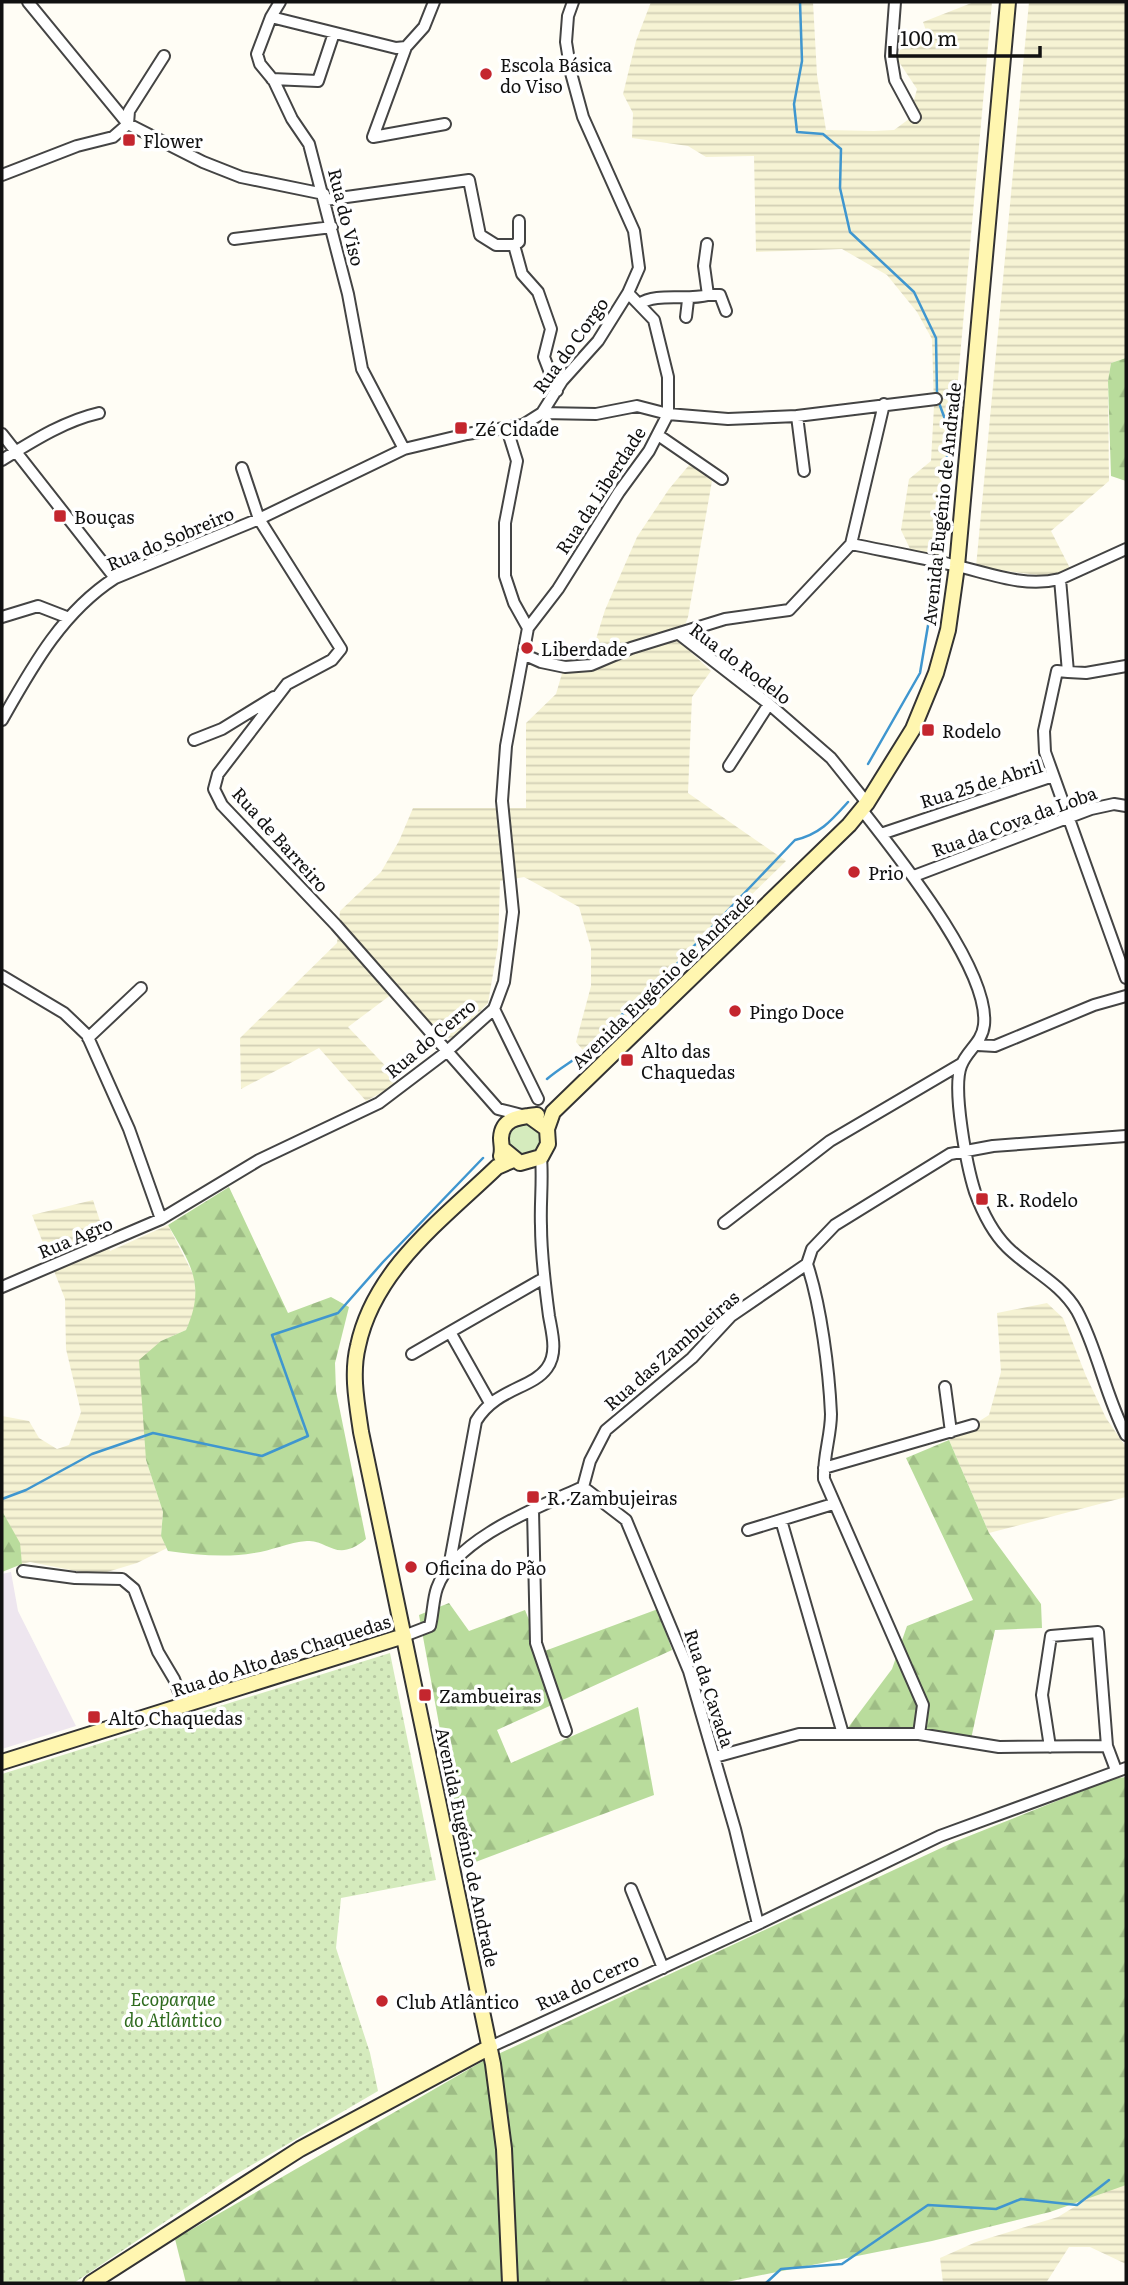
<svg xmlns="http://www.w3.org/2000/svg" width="1128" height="2285" font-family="Literata,serif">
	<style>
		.industrial { fill: #eee6ef }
		.farmland { fill: url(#farmland-rules) }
		.grass { fill: #d5ebbd }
		.forest { fill: url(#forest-firs) }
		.park { fill: url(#park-dots) }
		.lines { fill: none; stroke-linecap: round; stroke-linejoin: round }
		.stream { stroke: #3f96cf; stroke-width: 2.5 }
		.street-casing { stroke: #444; stroke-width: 14 }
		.secondary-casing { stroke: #333; stroke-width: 18 }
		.street { stroke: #fff; stroke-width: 10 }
		.secondary { stroke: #fff6b0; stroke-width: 14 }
		.poi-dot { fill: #c4262e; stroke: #fff; stroke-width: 2.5 }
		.labels { text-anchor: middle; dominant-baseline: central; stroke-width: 7; stroke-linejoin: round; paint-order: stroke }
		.poi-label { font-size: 18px; fill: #111; stroke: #fff; text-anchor: start }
		.street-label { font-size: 18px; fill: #111; stroke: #fff }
		.park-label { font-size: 18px; font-style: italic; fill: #2f6b1f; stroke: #fff }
	</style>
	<defs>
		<pattern id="farmland-rules" width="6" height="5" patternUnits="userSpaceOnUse" patternTransform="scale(1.75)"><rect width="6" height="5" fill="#f6f3d4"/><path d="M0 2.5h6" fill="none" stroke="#d2cfb5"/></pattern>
		<pattern id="forest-firs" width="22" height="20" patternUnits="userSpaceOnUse" patternTransform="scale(1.75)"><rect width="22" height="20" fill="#b9dc9c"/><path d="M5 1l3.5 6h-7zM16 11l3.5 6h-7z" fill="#9ebc85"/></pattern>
		<pattern id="park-dots" width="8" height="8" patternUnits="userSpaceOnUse" patternTransform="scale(1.75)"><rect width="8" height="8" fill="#d5ebbd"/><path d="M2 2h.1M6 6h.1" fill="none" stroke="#b6c8a1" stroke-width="1.8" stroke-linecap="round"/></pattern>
	</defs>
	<rect width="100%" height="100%" fill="#fffdf5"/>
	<!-- industrial -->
	<path class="industrial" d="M11,1572L18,1611L76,1726L2,1749V1574Z"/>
	<!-- farmland -->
	<path class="farmland" d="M651,2H813L817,75L826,130L874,131L894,130L909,119L917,89L897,59L900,50L929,39L923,22L974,2H992L947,501L939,560L913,555L901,530L909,479L931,461L934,406L932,339L917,312L887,275L842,249L756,252L754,156L706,157L688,146L632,138L633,113L623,94L636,41Z
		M1029,2H1126V358L1111,363L1108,381L1109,481L1051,531L1072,572L1054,577L976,567Z
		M690,464L712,481L688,617L679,641L711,671L692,697L688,793L786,861L587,1055L576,1042L591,986V948L579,907L524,877L500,881L498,945L488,1003L455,1037L439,1040L396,991L348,1027L401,1082L366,1101L319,1048L241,1089L240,1038L337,943L340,911L381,872L399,841L413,808H526V723L556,694L563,670L587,668L605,610L637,537L669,489Z
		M93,1200L110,1251L168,1225L194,1276L197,1306L186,1330L161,1341L146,1460L163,1512L161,1536L167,1548L137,1563L97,1575L30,1562L22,1564L19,1543L2,1511V1416L29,1421L39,1438L57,1449L69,1445L81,1412L66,1349L65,1299L32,1215Z
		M1047,1303L1063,1318L1086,1376L1106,1418L1126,1447V1497L989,1533L949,1440L989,1415L1001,1372L997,1313Z
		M1126,2175V2264L1090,2247H1069L1046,2283H943L940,2258L976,2242L1058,2217Z"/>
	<!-- grass -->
	<path class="grass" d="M508 1139a17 17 0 1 1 34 0a17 17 0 1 1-34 0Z"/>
	<!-- forest -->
	<path class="forest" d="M1126,358V481L1111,476L1108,381L1111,363Z
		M229,1187L288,1313L331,1297L349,1307L335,1363L336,1391L366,1539C336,1564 328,1539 307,1541C289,1542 271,1551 254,1553C227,1558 196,1555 168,1551L161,1536L163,1512L146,1460L139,1360L161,1341L186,1330C206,1286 191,1264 168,1225Z
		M949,1440L989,1533L1041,1604L1042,1628L995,1630L969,1748L901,1738L838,1741L892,1669L907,1626L973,1600L906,1458Z
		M2,1511L20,1543L22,1564L2,1572Z
		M449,1603L469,1631L525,1610L542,1652L658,1609L672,1650L497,1730L511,1763L638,1707L654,1795L465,1866L419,1615Z
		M1126,1777V2185L1050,2212L932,2241L722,2283H186L175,2239L483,2061L954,1842L1112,1779Z"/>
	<!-- park -->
	<path class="park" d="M390,1653L436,1880L341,1898L336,1948L370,2053L378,2091L233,2176L74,2283H2V1774Z"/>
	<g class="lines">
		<!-- stream -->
		<path class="stream" d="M800,2L802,61L794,104L797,132L823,134L841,149L840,188L850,232L914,292L936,338L937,394
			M939,403L949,430L941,537
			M868,764L920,673L936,578
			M547,1079C565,1063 592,1052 604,1031L670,971L795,840C820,834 831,821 848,802
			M2,1499L26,1490L92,1454L153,1433L262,1456L308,1436L272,1335L338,1313L383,1262L483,1158
			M766,2283L781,2269L842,2264L928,2205L996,2209L1021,2199L1077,2205L1109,2180"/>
		<defs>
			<path id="street" d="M28,2L128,124L203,162L241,177L324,194
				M280,2L271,17L257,54L260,64L274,81L292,119L309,144L348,294L362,369L404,449
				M895,2L891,56L895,80L915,117
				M271,17L396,48L406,47L424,27L434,2
				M406,47L373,137L445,124
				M272,79L318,81L334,33
				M128,124L129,111L164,56
				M2,175L77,146L113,137L128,124
				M325,200L469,180L480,235L496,245H514L522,274L538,292L551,329L544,357L557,391
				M234,239L332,227
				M514,245L519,242V221
				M708,295H720L726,311
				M639,304C657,292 686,301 708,295L704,266L707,244
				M686,317L688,300
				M542,413L596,414L637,406L668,414L728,419L797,416L936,399
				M797,416L804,471
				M507,429L517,461L505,523V576L514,603L528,628
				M2,434L115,578
				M658,435L722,479
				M2,460C33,441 64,421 99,413
				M242,468L259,519L341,649L332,660L287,684L218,774L214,789L222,805L336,925L498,1109L522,1115
				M851,544C885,551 919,557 953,565C989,573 1023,588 1060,579L1068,672L1086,673L1126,666
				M1060,579L1126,549
				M2,617L38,606L69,618
				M679,634L769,704L831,758L867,803
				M523,654L541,662L565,667L591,665L631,648L725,619L789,610L851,544L884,404
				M1068,672L1057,671L1044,731L1045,752L1126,978
				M2,720C32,667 62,612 115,578L259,519L404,449L467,434L523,425L542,413L562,381L598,341L628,293L639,268L634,231L583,117L571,73L566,42L568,16L573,2
				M194,740L222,729L274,697
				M729,766L769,704
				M862,810C896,854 990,969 984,1025C982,1043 967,1050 961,1066C952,1089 967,1167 975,1192C982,1211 992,1232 1007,1247C1030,1270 1060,1282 1077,1311C1098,1350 1105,1395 1126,1435
				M881,834L1053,776
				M914,876L1091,809L1114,804L1126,806
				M2,976L64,1013L87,1035L129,1129L161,1219
				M494,1009L538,1099
				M88,1038L141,988
				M978,1045L995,1046L1094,1005L1126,996
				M724,1223L830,1141L961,1064
				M807,1264C821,1306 829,1370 831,1414C831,1436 823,1456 824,1479L923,1705L919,1734
				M2,1287L161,1219L259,1160L379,1103L445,1053L494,1009L504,982L513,912L502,801L506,746L528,628L558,589L619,492L649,451L668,414V377L654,320L628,293
				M412,1354L450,1332
				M945,1387L951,1432
				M490,1403L450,1332L544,1278
				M824,1468L973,1425
				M583,1487L590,1461L606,1430L692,1358L731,1316L807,1264L812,1249L835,1225L950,1154L993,1146L1126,1136
				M583,1487L626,1520L689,1671L735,1829L758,1924
				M533,1510L536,1643L566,1731
				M781,1520L843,1734
				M748,1530L833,1504
				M449,1567L476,1421C496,1388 532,1389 547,1368C558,1353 552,1333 549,1316C545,1286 541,1256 541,1226C540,1202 543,1181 541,1157
				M23,1571L75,1578L122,1579L134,1589L158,1652L174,1679L184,1705
				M404,1636L430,1626C433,1614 433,1599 437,1588C455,1538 539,1507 583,1487
				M1050,1747L1042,1695L1051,1636L1098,1632L1107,1746L1116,1770
				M715,1757L799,1734H919L999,1747L1107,1746
				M631,1889L663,1968
				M490,2047L758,1924L940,1836L1126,1768"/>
			<path id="secondary" d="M547,1129L553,1112L849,825L867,803L913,729L936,673L948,630L957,566L1008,2
				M503,1149L520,1163L541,1157L548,1144L547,1129L529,1116
				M501,1156C503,1149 501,1145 501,1138C502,1117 521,1117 537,1115
				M2,1762L404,1636
				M91,2283L300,2149L490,2047
				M510,2283L504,2149L493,2064L361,1432C357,1404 351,1374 358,1346C374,1269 443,1219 497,1167L513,1160"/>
		</defs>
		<!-- street casing -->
		<use href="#street" class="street-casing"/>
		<!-- secondary casing -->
		<use href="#secondary" class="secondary-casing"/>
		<!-- street -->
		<use href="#street" class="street"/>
		<!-- secondary -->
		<use href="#secondary" class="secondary"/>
	</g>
	<!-- markers -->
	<g class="poi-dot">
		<circle cx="486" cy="74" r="7"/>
		<rect x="122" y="133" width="14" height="14" rx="3.5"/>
		<rect x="454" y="421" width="14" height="14" rx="3.5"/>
		<rect x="53" y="509" width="14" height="14" rx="3.5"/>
		<circle cx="527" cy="648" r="7"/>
		<rect x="921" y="723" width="14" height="14" rx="3.5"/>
		<circle cx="854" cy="872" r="7"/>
		<circle cx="735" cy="1011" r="7"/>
		<rect x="620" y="1053" width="14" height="14" rx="3.5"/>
		<rect x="975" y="1192" width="14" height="14" rx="3.5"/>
		<rect x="526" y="1490" width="14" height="14" rx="3.5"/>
		<circle cx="411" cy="1567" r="7"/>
		<rect x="418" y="1688" width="14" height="14" rx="3.5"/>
		<rect x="87" y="1710" width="14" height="14" rx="3.5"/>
		<circle cx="382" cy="2001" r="7"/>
	</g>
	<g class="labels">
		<!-- poi labels -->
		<g class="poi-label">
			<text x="500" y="64">Escola Básica<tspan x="500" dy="21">do Viso</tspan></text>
			<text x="143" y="140">Flower</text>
			<text x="475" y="428">Zé Cidade</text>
			<text x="74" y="516">Bouças</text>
			<text x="541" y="648">Liberdade</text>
			<text x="942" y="730">Rodelo</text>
			<text x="868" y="872">Prio</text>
			<text x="749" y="1011">Pingo Doce</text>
			<text x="641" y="1050">Alto das<tspan x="641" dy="21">Chaquedas</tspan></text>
			<text x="996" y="1199">R. Rodelo</text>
			<text x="547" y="1497">R. Zambujeiras</text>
			<text x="425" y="1567">Oficina do Pão</text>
			<text x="439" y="1695">Zambueiras</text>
			<text x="108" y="1717">Alto Chaquedas</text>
			<text x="396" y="2001">Club Atlântico</text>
		</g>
		<!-- street labels -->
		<g class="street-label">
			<text transform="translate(347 217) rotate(76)">Rua do Viso</text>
			<text transform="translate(570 345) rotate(-54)">Rua do Corgo</text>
			<text transform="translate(600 490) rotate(-57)">Rua da Liberdade</text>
			<text transform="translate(941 504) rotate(-84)">Avenida Eugénio de Andrade</text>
			<text transform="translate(170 538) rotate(-23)">Rua do Sobreiro</text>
			<text transform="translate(741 663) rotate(37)">Rua do Rodelo</text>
			<text transform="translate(981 783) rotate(-17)">Rua 25 de Abril</text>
			<text transform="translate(1014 821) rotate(-20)">Rua da Cova da Loba</text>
			<text transform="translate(281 839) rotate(48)">Rua de Barreiro</text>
			<text transform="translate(662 980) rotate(-44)">Avenida Eugénio de Andrade</text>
			<text transform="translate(430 1038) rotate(-40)">Rua do Cerro</text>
			<text transform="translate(75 1237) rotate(-23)">Rua Agro</text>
			<text transform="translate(671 1350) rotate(-41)">Rua das Zambueiras</text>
			<text transform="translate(281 1655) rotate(-18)">Rua do Alto das Chaquedas</text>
			<text transform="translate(710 1688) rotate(72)">Rua da Cavada</text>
			<text transform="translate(468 1847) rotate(78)">Avenida Eugénio de Andrade</text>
			<text transform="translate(587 1981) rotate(-25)">Rua do Cerro</text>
		</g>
		<!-- park labels -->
		<g class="park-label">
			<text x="173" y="1998">Ecoparque<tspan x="173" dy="21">do Atlântico</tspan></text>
		</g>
	</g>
	<!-- border -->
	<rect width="1128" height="2285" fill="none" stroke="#111111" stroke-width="7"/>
	<!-- scale -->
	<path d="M890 46v10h150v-10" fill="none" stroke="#111111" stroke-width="3.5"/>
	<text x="900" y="46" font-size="21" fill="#111111" stroke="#ffffff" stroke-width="5" paint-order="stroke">100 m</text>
</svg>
